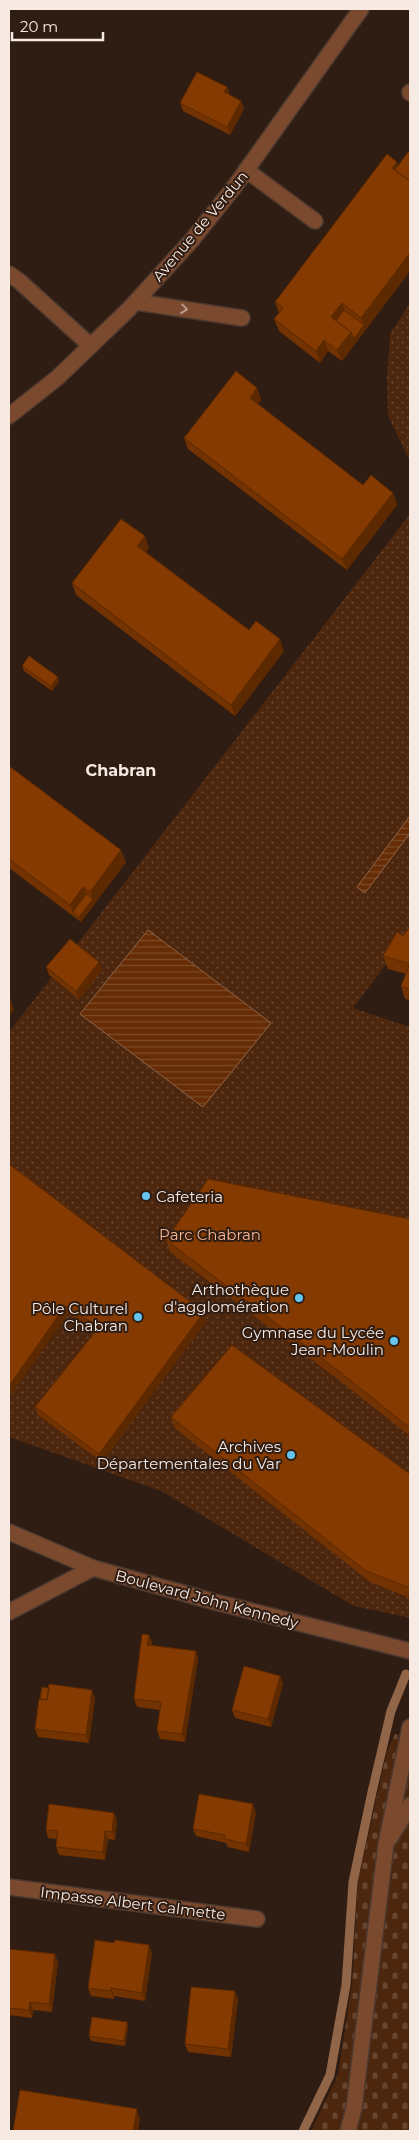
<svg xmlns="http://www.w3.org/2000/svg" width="419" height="2140" font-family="Montserrat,sans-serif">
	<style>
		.cemetery { fill: url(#cemetery-stones) }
		.park { fill: url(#park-dots) }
		.water { fill: url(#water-rules); stroke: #916548 }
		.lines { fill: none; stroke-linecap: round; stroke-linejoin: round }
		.stream { stroke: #916548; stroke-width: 9 }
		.service-casing { stroke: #4b392f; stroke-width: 18 }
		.minor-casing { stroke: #4b392f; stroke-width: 18 }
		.tertiary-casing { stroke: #4b392f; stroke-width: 18 }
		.service { stroke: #7b492d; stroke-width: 15 }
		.minor { stroke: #7b492d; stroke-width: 15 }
		.tertiary { stroke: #7b492d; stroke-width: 15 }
		.wall { fill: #723201 }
		.shaded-wall { fill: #5c2901 }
		.building { fill: #843a01; stroke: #5c2901 }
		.oneway { stroke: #b99a88 }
		.poi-dot { fill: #65c5ee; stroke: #2f1c12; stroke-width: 2 }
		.labels { text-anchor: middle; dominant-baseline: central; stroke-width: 4; stroke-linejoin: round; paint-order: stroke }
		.street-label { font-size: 15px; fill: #f7eae3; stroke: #2f1c12 }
		.poi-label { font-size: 15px; fill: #f7eae3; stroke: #2f1c12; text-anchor: end }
		.park-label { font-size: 15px; fill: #f7b694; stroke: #2f1c12 }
		.neighbourhood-label { font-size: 16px; font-weight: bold; fill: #f7eae3; stroke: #2f1c12 }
	</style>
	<defs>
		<pattern id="cemetery-stones" width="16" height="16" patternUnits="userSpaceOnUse" patternTransform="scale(1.25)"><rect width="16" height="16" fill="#4d260e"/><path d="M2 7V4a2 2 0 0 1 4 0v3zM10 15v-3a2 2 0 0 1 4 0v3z" fill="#674631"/></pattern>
		<pattern id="park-dots" width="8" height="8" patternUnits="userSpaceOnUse" patternTransform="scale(1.25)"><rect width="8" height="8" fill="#4d260e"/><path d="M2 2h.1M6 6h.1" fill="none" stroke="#674631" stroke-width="1.8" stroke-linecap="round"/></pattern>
		<pattern id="water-rules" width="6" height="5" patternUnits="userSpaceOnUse" patternTransform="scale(1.25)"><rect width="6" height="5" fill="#652c05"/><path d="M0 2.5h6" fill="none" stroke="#7c4b29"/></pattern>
	</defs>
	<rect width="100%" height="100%" fill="#2f1c12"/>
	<!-- cemetery -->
	<path class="cemetery" d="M395,1734L410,1737V2131H311L338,2075L352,1984L358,1881L387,1751Z"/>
	<!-- park -->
	<path class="park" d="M410,303V461L388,416L387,378L390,334Z
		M410,514V933L353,1008L410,1027V1618L354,1606L161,1491L9,1437V1032Z"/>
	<!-- water -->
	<path class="water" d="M410,816V833L365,893L357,887Z
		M148,930L271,1023L203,1107L80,1014Z"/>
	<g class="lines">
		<!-- stream -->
		<path class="stream" d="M303,2131L330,2075L346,1985L353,1882L372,1792L391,1711L406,1674"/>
		<defs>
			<path id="service" d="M410,92V93
				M246,170L315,221
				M136,302L242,318
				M390,1838L410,1805
				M348,2131L354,2108L386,1844L410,1727"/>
			<path id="minor" d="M9,274L18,280L91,346
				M9,1612L93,1568
				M9,1887L257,1919"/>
			<path id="tertiary" d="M9,416L57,378L128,310L192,240L235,186L361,9
				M9,1532L93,1568L215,1602L410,1651"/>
		</defs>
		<!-- service casing -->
		<use href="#service" class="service-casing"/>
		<!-- minor casing -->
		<use href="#minor" class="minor-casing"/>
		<!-- tertiary casing -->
		<use href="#tertiary" class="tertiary-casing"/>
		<!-- service -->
		<use href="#service" class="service"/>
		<!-- minor -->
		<use href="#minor" class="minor"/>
		<!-- tertiary -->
		<use href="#tertiary" class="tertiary"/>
	</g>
	<!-- wall -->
	<path class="wall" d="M227,87L230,95L241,101L244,109L230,135L183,111L180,103Z
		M410,271L342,361L328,351L320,363L279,331L274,319L279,313L275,302Z
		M257,388L261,400L258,404L363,485L393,493L397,505L347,570L188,449L184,438Z
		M149,548L146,552L249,630L284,651L235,716L76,595L72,583Z
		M22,666L59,681L52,691L24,671Z
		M9,766L126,862L81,922L9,868Z
		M410,927V1000L405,999L401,986L406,974L388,969L383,956Z
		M46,967L102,970L79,999L49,975Z
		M9,1164L207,1320L102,1462L38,1415L35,1407L96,1331L68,1314Z
		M410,1219V1436L344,1384L170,1252L166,1240Z
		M171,1417L410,1474V1598L370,1582L175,1428Z
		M149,1635L152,1643V1645L196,1651L198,1659L185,1742L160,1739L157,1731L160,1710L137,1707L134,1699Z
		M283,1684L271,1727L235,1718L232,1710Z
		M95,1698L89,1743L38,1737L35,1729Z
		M256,1812L249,1852L228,1847L226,1843L196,1836L193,1829Z
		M114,1813L117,1821L115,1840L108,1839L105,1860L59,1855L56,1847L57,1839L48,1838L46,1830Z
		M9,1949L58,1962L52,2012L33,2010L32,2018L9,2015Z
		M152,1953L145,2001L114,1996V1999L91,1996L88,1988Z
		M238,1999L231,2057L188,2052L185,2044Z
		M127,2022L128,2026L125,2046L91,2041L89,2036Z"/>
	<!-- shaded-wall -->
	<path class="shaded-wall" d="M227,87L230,95L224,92Z
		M241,101L244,109L230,135L227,127Z
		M397,162L401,173L392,168Z
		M410,253V271L342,361L337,350L351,332L364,325L361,318Z
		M342,303L346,315L337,327L331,317Z
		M324,340L328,351L320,363L316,351Z
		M257,388L261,400L254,409L250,398Z
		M393,493L397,505L347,570L342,559Z
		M145,536L149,548L142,557L137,546Z
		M280,639L284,651L235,716L231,705Z
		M58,677L59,681L52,691L51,686Z
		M121,850L126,862L81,922L79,917L93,899L90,892Z
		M83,887L88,898L73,912L70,905Z
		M99,962L102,970L79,999L76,991Z
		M10,998L14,1010L9,1017V1000Z
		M65,1306L68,1314L9,1398V1386Z
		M204,1312L207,1320L102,1462L99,1454Z
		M149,1635L152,1643L150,1652L147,1645Z
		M196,1651L198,1659L185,1742L182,1734Z
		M280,1676L283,1684L271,1727L268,1719Z
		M92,1690L95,1698L89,1743L86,1735Z
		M253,1804L256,1812L249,1852L246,1844Z
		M114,1813L117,1821L115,1840L112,1832Z
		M105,1831L108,1839L105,1860L103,1852Z
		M149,1945L152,1953L145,2001L142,1993Z
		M55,1954L58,1962L52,2012L49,2004Z
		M111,1988L114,1996V1999L111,1991Z
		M235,1991L238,1999L231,2057L228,2049Z
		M30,2002L33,2010L32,2018L29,2010Z
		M127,2022L128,2026L125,2046L124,2041Z
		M137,2109L140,2119L138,2131H133Z"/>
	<!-- building -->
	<path class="building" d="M197,72L227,87L224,92L241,101L227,127L180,103Z
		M408,152L410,153V181L395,170Z
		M387,154L397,162L392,168L410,181V253L361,318L342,303L331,317L351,332L337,350L324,340L316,351L274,319L283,308L275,302Z
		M344,310L364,325L354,339L351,332L336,321Z
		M236,371L257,388L250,398L363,485L371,475L393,493L342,559L184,438Z
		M121,519L145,536L137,546L249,630L256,621L280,639L231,705L72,583Z
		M29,656L58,677L51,686L22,666Z
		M9,766L121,850L90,892L83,887L70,905L9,859Z
		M86,894L93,899L79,917L73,912Z
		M410,927V989L401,986L410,964L383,956L397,932L403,936Z
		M70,939L99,962L76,991L46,967Z
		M9,1164L204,1312L99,1454L35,1407L99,1327L65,1306L9,1386Z
		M208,1179L410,1219V1428L340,1372L166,1240Z
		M232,1345L410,1474V1588L366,1571L171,1417Z
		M142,1634L149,1635L147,1645L196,1651L182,1734L157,1731L161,1702L134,1699Z
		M244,1666L280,1676L268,1719L232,1710Z
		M49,1684L92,1690L86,1735L35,1729L39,1699L47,1700Z
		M42,1687L49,1688L47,1700L40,1699Z
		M199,1794L253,1804L246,1844L225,1839V1835L193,1829Z
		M49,1804L114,1813L112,1832L105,1831L103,1852L56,1847L58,1831L46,1830Z
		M95,1940L114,1943L115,1940L149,1945L142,1993L111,1988V1991L88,1988Z
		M9,1949L55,1954L49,2004L30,2002L29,2010L9,2008Z
		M191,1987L235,1991L228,2049L185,2044Z
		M92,2017L127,2022L124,2041L89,2036Z
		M20,2090L137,2109L133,2131H13Z"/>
	<!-- one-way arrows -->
	<defs><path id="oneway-chevron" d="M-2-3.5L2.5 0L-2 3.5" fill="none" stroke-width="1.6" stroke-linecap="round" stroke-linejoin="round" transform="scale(1.25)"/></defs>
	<use class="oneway" href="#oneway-chevron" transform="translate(184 309) rotate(7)"/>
	<!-- markers -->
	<g class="poi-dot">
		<circle cx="146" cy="1196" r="5"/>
		<circle cx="299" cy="1298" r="5"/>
		<circle cx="138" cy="1317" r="5"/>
		<circle cx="394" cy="1341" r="5"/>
		<circle cx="291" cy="1455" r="5"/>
	</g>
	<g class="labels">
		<!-- street labels -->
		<g class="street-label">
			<text transform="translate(200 226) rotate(-50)">Avenue de Verdun</text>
			<text transform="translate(207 1599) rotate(15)">Boulevard John Kennedy</text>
			<text transform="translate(133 1903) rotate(7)">Impasse Albert Calmette</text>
		</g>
		<!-- poi labels -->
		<g class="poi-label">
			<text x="156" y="1196" text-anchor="start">Cafeteria</text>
			<text x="289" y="1289">Arthothèque<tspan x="289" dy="17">d'agglomération</tspan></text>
			<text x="128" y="1308">Pôle Culturel<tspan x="128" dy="17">Chabran</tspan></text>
			<text x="384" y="1332">Gymnase du Lycée<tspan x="384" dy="17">Jean-Moulin</tspan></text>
			<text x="281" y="1446">Archives<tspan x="281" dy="17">Départementales du Var</tspan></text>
		</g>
		<!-- park labels -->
		<g class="park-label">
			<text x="210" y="1234">Parc Chabran</text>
		</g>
		<!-- neighbourhood labels -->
		<g class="neighbourhood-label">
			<text x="121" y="770">Chabran</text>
		</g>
	</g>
	<!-- border -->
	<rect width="419" height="2140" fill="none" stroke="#f7eae3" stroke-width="20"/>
	<!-- scale -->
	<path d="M12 32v8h91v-8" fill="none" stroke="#f7eae3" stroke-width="2.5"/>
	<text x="20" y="32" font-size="15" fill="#f7eae3" stroke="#2f1c12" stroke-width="4" paint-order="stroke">20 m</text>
</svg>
